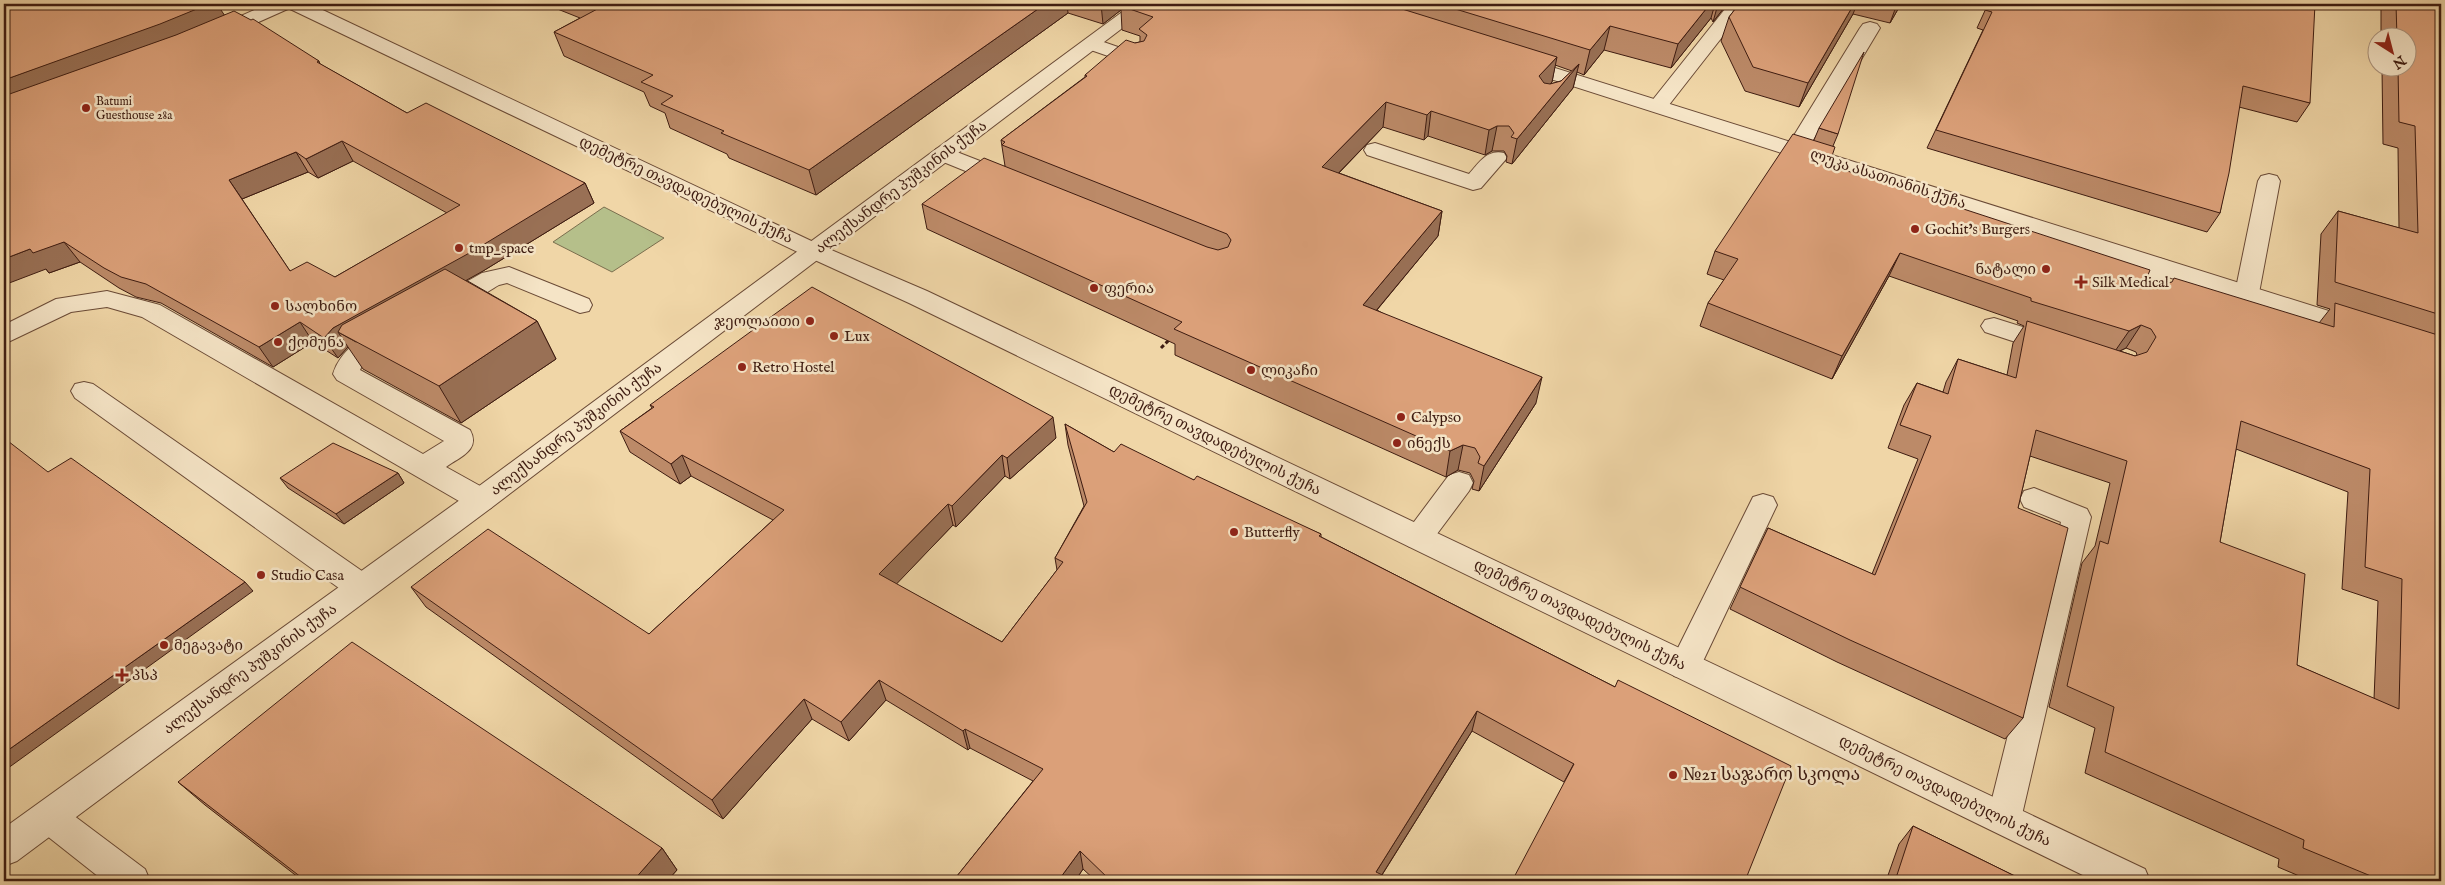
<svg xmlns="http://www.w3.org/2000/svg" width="2445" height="885" font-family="'IM FELL English','Noto Serif Georgian',serif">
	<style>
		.green { fill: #b5bf8a; stroke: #7a6e4e }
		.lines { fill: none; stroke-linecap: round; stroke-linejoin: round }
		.service-casing { stroke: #6a4a36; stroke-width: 2 }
		.minor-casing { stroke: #6a4a36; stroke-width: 2 }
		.tertiary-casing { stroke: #6a4a36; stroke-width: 2 }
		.path { stroke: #3e1c11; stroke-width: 3; stroke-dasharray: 4 2.5; stroke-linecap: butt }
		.service { fill: #f5e4c6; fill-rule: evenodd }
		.minor { fill: #f5e4c6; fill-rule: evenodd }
		.tertiary { fill: #f5e4c6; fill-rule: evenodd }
		.wall { fill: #bc8a68; stroke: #3e1c11; fill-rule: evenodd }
		.shaded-wall { fill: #997055; stroke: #3e1c11 }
		.building { fill: #dba079; stroke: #3e1c11; fill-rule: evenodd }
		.poi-dot { fill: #8f2418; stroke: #f5e4c6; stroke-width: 2 }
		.labels { text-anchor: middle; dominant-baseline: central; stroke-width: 5; stroke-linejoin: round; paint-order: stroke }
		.far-poi-label { font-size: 12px; fill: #3e1c11; stroke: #f5e4c6; text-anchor: start }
		.street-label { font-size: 15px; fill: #3e1c11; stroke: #f5e4c6 }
		.poi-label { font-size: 15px; fill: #3e1c11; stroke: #f5e4c6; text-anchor: start }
		.near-poi-label { font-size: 18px; fill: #3e1c11; stroke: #f5e4c6; text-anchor: start }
	</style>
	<rect width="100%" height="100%" fill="#f0d6a7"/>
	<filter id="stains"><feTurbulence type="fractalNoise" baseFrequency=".004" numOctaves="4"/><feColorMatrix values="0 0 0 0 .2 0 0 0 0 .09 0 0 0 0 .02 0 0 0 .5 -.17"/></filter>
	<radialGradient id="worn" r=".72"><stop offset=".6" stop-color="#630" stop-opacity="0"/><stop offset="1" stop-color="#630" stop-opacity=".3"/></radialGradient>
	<!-- green -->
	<path class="green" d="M604,207L664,238L612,272L553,242Z"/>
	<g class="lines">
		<defs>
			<path id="service" d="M1729,4H1748L1665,110L1658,112L1651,110L1648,106L1651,102Z
				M1870,22L1877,24L1880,28L1807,150L1804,155L1796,157L1788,155L1785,150L1860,28L1863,24Z
				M1092,38L1144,56L1147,60L1144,64L1137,66L1085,48L1082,44L1085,40Z
				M1375,143L1469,174C1479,163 1487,149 1504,153L1507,158L1481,188L1473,190L1367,155L1364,150L1367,145Z
				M944,147L1016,175L1019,180L1016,185L1008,187L1000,185L936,159L933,154L936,149Z
				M2269,174L2277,176L2280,181L2259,293L2256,299L2247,301L2238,299L2235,293L2258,181L2261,176Z
				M2159,258L2168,261L2171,266L2156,303L2147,305L2138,303L2135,297L2150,261Z
				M509,267L589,299L592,305L589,311L580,313L507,283L499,285C481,295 457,316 436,311L433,305L436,299L482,273Z
				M107,291L160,305L423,454L444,441L337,380L333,374C340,351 369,325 395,332L399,338C390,353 367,353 360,370L470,430C481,450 460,457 446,467L491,492L495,500L491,508L481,511L471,508L142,317L107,307L71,312L4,344V325L56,299Z
				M1994,318L2064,340L2068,346L2064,352L2055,355L1985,332L1981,326L1985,320Z
				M84,382L93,384L372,578L376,587L372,596L361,599L350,596L75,398L71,391L75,384Z
				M1459,472L1469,475L1473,483L1469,491L1428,546L1418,549L1408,546L1403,538L1408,530L1449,475Z
				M2034,488L2087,509L2091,517L2021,819L2016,830L2004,835L1992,830L1987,819L2061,522L2024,507L2020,499L2024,491Z
				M1763,494L1773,497L1777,505L1696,676L1685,679L1674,676L1669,666L1674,656L1753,497Z"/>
			<path id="minor" d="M286,4H310L822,246L927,291L2145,869L2150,881H2095L909,303L806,256L288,8Z
				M49,801L61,806L145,869L150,881H104L37,828L32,817L37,806Z"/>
			<path id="tertiary" d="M268,4H292L290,8L223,38L216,40L209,38L206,34L209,30Z
				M1133,4H1154L491,508L17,861L4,866V828L471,492Z
				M1517,56L2367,323L2371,329L2367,335L2358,338L2349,335L1510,66L1507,62L1510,58Z"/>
		</defs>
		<!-- service casing -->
		<use href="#service" class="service-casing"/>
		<!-- minor casing -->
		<use href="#minor" class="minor-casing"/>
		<!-- tertiary casing -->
		<use href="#tertiary" class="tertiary-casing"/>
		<!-- path -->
		<path class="path" d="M1161,348L1171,338"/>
		<!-- service -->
		<use href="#service" class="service"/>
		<!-- minor -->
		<use href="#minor" class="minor"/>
		<!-- tertiary -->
		<use href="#tertiary" class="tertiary"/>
	</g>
	<!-- wall -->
	<path class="wall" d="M545,4H1727L1713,22L1711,18L1671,68L1604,50L1584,75L1577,72L1573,88L1512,164L1506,162L1507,156L1504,151H1492L1485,155L1428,136L1424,140L1383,127L1339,173L1442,211L1438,236L1377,310L1536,403L1479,491L1472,489L1474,481L1470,473L1458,470L1446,477L1175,355V344L927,229L922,204L1005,166L1001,140L1085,77V75L1135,43L1140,42V36L1122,30L1121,10L1103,24L1068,13L816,195L729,158L727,154L670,128L665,113L650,106L644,92L564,56L554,32L580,18ZM1555,65L1572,71L1561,81L1550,84L1552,82Z
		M1739,4H1901L1890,23L1853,14L1799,107L1745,91L1721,41L1729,17Z
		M1988,4L2310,103L2297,122L2239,107L2220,213L2207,232L1927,148L1983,30L1977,28Z
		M2381,4H2441V881H2311L2278,867L2279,859L2085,773L2095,728L2049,707L2082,563L2095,546L2110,483L2030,456L2018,508L2023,718L2005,739L1837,662L1730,609L1768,528L1872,574L1918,459L1888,448L1904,405L1917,383L1943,392L1946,382L1958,359L2007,375L2013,343L2024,326L2017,323L2018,321L1889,276L1832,379L1700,326L1708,303L1724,280L1707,274L1715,251L1814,140L1819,128L1838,134L1833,146L1829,165L2148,275L2153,282L2319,323L2330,309L2317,305L2321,234L2338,211L2399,228L2398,148L2383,144L2382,68H2408V38H2381ZM2126,348L2136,352L2137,355L2135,356L2120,351ZM2236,449L2348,492L2342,589L2378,601L2374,699L2297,665L2220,542Z
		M224,15L319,61L320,64L407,113L585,183L594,203L483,271L466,280L537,321L556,359L461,423L363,369L348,347L338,358L313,342L273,367L161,303L136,297L119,288L80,262L49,273L46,269ZM353,161L447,213L335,277L290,271L242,199L308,172L318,178Z
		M650,405L1056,438L1010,479L1005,476L956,527L953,525L896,584L1002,642L1057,570L1055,558L1084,506L1068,445L1065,424L1114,452L1194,480L1321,534V537L1615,687L1564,782L1472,731L1382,875L1395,881H1096L1083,869L1075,881H953L1033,781L970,748L968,750L886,700L849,741L812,719L723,819L426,607L411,587L649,634L773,520L691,476L680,484L630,452L620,431L652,408Z
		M398,473L404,483L344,524L288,488L280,478Z
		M178,782L662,848L677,870L667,881H303L205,805Z
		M1913,826L2025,881H1886L1899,844Z"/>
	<!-- shaded-wall -->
	<path class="shaded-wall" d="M209,4H217L227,19L4,104V80Z
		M1045,4H1067L1068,13L816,195L809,170Z
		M1101,4H1130L1121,6V10L1103,24Z
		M1710,4H1715L1711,18L1671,68L1678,44Z
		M1718,4H1727L1713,22Z
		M1854,4H1857L1853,14L1799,107L1808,83Z
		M1897,4H1901L1890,23Z
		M1610,26L1604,50L1584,75L1590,50Z
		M1557,57L1552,82L1534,101L1539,76Z
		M1579,64L1573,88L1512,164L1517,139Z
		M1386,102L1383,127L1320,192L1322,167Z
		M1431,111L1428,136L1424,140L1427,115Z
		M1497,126L1492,151L1485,155L1489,130Z
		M342,141L353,161L318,178L306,159Z
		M296,152L308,172L242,199L229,180Z
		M585,183L594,203L483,271L356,342L338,332L348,347L338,358L324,338L333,328Z
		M1442,211L1438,236L1360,330L1363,305Z
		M64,242L80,262L49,273L46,269L4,285V259L30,249Z
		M1900,253L1889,276L1832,379L1842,356Z
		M537,321L556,359L461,423L439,386Z
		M300,322L313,342L273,367L259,347Z
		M2141,325L2126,348L2113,354L2129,331Z
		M1542,377L1536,403L1479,491L1484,466Z
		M1053,417L1056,438L1010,479L1007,458Z
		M1463,445L1458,470L1446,477L1450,451Z
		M682,455L691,476L680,484L671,464Z
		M1002,455L1005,476L956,527L952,506Z
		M398,473L404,483L344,524L336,514Z
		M948,504L953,525L886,595L879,574Z
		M245,582L253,591L4,771V753Z
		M879,680L886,700L849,741L841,722Z
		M804,699L812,719L723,819L712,800Z
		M1477,711L1472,731L1378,881L1376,872Z
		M965,729L970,748L968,750L963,731Z
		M662,848L677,870L667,881H633Z
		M1080,851L1083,869L1075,881H1058Z"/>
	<!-- building -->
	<path class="building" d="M4,4H209L160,24L4,80Z
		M597,4H1045L809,170L721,133L724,131L661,104L673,96L641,82L653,75L554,32L603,6Z
		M1125,4H1386L1557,57L1539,76L1544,83L1550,84L1561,81L1579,64L1517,139L1511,137L1514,133L1509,126H1497L1489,130L1431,111L1427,115L1386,102L1322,167L1442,211L1363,305L1542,377L1484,466L1478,463L1480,457L1475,448L1463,445L1450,451L1174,329L1182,322L922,204L984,158L1207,247L1218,250L1228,247L1231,240L1227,234L1002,145L1005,142L1001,140L1087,76L1085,75L1126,40L1135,43L1144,41L1147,35L1139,29L1153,17L1121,6Z
		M1439,4H1710L1678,44L1610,26L1590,50Z
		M1739,4H1854L1808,83L1753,67L1729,17Z
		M1988,4H2315L2310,103L2243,86L2229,173L2220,213L1936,130L1992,12L1985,10Z
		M2396,4H2441V315L2335,282L2338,211L2418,233L2415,126L2399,122L2398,68H2408V38H2397Z
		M234,11L251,20L253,19L319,61L317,62L407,113L426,103L585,183L473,251L333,328L324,338L300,322L259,347L146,284L121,277L104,268L64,242L33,253L30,249L4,259V96L176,35ZM342,141L460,205L335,277L307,262L290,271L229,180L296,152L306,159Z
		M1864,52L1838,134L1819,128Z
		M1793,134L1835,147L1829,165L2150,270L2148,275L2153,282L2163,284L2172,282L2174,278L2334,327L2335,303L2441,336V881H2383L2303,848L2304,840L2105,752L2114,707L2067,686L2100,541L2108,544L2127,461L2036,430L2018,508L2068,528L2023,718L1850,640L1740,587L1768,528L1875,575L1931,436L1900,425L1917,383L1948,394L1958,359L2016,378L2027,321L2135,356L2147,352L2156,337L2151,329L2141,325L2129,331L2031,301V298L1900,253L1842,356L1708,303L1738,259L1715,251ZM2241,421L2370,469L2365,567L2402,579L2399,709L2297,665L2305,574L2220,542Z
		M445,269L537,321L439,386L338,332L342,325Z
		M812,287L1053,417L1007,458L1002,455L952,506L948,504L879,574L1002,642L1063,562L1055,558L1087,502L1065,424L1114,452L1121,444L1194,480L1197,476L1321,534L1319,536L1615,687L1618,680L1791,766L1745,881H1512L1574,764L1477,711L1376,872L1395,881H1111L1080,851L1058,881H953L1043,769L965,729L963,731L879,680L841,722L804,699L712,800L411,587L488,529L649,634L784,510L682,455L671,464L620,431L654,407L650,405Z
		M4,438L48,472L71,458L245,582L4,753Z
		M333,443L398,473L336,514L280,478Z
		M352,642L662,848L633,881H306L178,782Z
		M1913,826L2025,881H1895Z"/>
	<!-- markers -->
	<g class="poi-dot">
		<circle cx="86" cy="108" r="5"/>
		<circle cx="1915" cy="229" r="5"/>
		<circle cx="459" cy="248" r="5"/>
		<circle cx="2046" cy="269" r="5"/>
		<path d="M2078.5 274.5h5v5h5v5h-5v5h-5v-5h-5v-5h5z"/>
		<circle cx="1094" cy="288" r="5"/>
		<circle cx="275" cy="306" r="5"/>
		<circle cx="810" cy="321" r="5"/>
		<circle cx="834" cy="336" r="5"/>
		<circle cx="278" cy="342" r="5"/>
		<circle cx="742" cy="367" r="5"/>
		<circle cx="1251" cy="370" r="5"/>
		<circle cx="1401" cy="417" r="5"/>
		<circle cx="1397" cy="443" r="5"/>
		<circle cx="1234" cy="532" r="5"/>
		<circle cx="261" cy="575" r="5"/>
		<circle cx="164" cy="645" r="5"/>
		<path d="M119.5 667.5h5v5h5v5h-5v5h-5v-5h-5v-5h5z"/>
		<circle cx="1673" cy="775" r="5"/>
	</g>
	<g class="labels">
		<!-- far-poi labels -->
		<g class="far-poi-label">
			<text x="96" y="101">Batumi<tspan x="96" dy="14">Guesthouse 28a</tspan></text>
		</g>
		<!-- street labels -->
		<g class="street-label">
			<text transform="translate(1888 179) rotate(18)">ლუკა ასათიანის ქუჩა</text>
			<text transform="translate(901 187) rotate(-37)">ალექსანდრე პუშკინის ქუჩა</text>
			<text transform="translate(686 190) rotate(25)">დემეტრე თავდადებულის ქუჩა</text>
			<text transform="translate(576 429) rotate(-37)">ალექსანდრე პუშკინის ქუჩა</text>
			<text transform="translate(1215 440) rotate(26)">დემეტრე თავდადებულის ქუჩა</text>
			<text transform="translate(1580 615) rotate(26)">დემეტრე თავდადებულის ქუჩა</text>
			<text transform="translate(250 669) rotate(-36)">ალექსანდრე პუშკინის ქუჩა</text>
			<text transform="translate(1945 791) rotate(26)">დემეტრე თავდადებულის ქუჩა</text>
		</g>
		<!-- poi labels -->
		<g class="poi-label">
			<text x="1925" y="229">Gochit's Burgers</text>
			<text x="469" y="248">tmp_space</text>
			<text x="2036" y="269" text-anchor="end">ნატალი</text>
			<text x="2092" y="282">Silk Medical</text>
			<text x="1104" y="288">ფერია</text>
			<text x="285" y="306">სალხინო</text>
			<text x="800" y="321" text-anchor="end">ჯეოლაითი</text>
			<text x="844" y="336">Lux</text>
			<text x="288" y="342">ქომუნა</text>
			<text x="752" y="367">Retro Hostel</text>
			<text x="1261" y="370">ლიკაჩი</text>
			<text x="1411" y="417">Calypso</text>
			<text x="1407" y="443">ინექს</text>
			<text x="1244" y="532">Butterfly</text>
			<text x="271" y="575">Studio Casa</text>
			<text x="174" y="645">მეგავატი</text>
			<text x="132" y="675">პსპ</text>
		</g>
		<!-- near-poi labels -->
		<g class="near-poi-label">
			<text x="1683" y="775">№21 საჯარო სკოლა</text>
		</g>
	</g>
	<!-- margin -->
	<rect width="2445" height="885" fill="none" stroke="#f0d6a7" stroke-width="20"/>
	<rect x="5" y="5" width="2435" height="875" fill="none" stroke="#3e1c11" stroke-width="2.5"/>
	<rect x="10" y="10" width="2425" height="865" fill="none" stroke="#3e1c11"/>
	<!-- north arrow -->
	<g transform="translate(2392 52) rotate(144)"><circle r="24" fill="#f5e4c6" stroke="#ac947e"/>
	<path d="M0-4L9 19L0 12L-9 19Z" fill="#8f2418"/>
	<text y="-8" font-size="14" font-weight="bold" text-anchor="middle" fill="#3e1c11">N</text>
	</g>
	<rect width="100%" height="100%" filter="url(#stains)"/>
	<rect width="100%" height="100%" fill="url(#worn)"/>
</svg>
